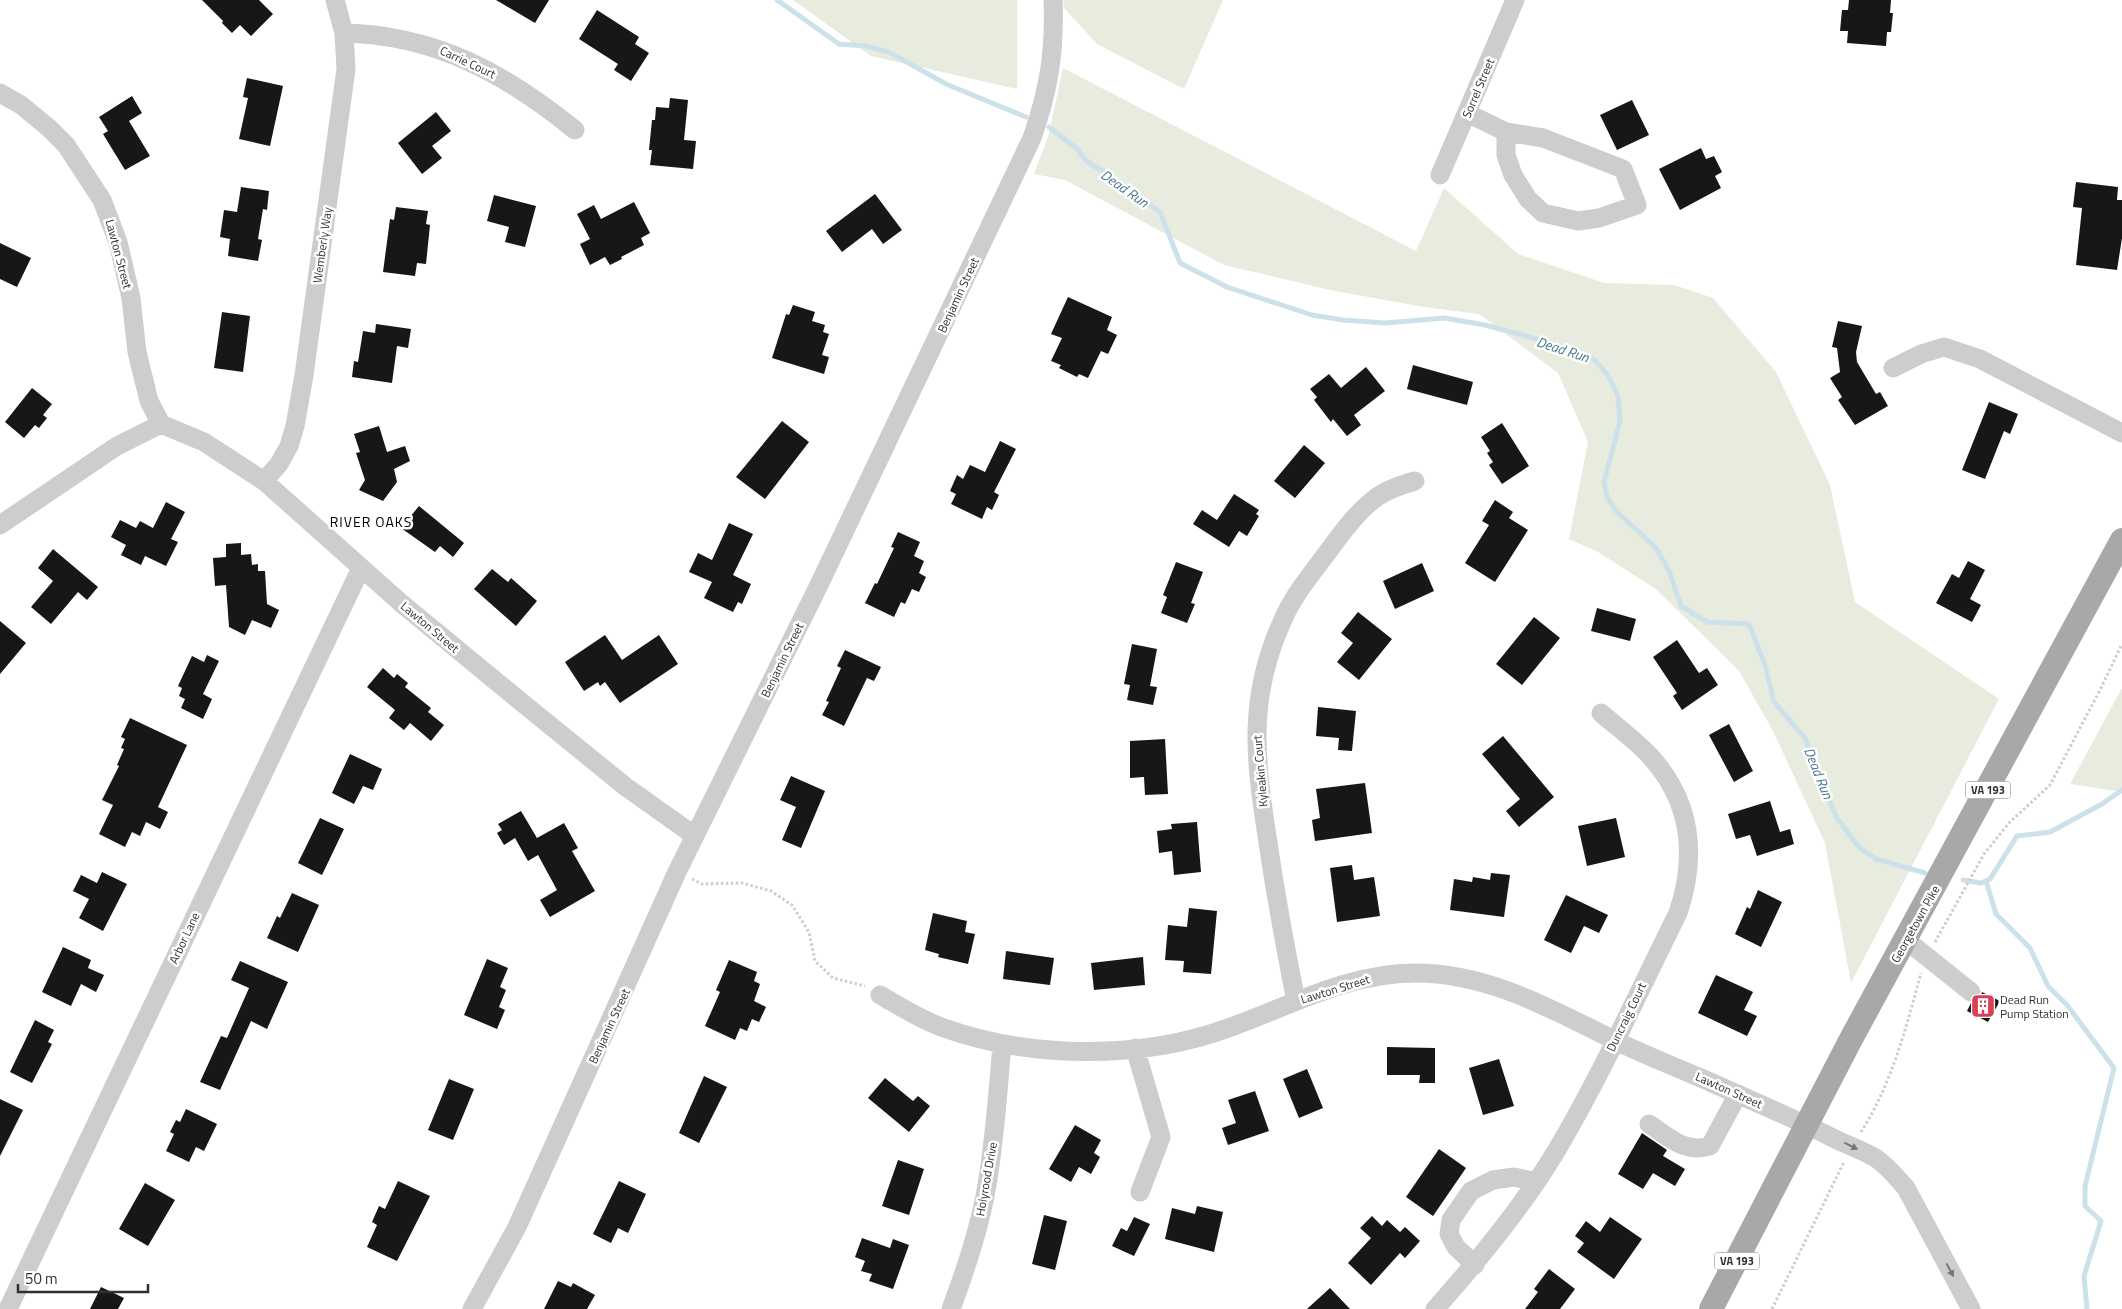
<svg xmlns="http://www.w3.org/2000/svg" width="2122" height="1309" font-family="'Titillium Web',sans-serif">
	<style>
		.green { fill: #e7ecdf }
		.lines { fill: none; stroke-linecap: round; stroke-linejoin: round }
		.stream { stroke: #cde1ea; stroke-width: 5 }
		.building { fill: #171717 }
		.path { stroke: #cdcdcd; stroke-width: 3; stroke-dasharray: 2.5 2.5; stroke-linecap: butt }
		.minor { stroke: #cdcdcd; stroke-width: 19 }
		.major { stroke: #a8a8a8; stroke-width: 24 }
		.oneway { fill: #777 }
		.labels { text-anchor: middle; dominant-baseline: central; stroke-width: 5; stroke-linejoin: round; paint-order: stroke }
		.shield { fill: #fff; stroke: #6e6e6e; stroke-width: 1 }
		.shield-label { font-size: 11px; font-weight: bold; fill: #303030 }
		.street-label { font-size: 12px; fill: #303030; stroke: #fff }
		.poi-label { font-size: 12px; fill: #303030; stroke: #fff; text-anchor: start }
		.water-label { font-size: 14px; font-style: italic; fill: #43768d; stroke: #fff }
		.neighbourhood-label { font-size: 14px; letter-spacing: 1px; fill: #000; stroke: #fff }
	</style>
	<rect width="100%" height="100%" fill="#fff"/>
	<!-- green -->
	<path class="green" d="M793,0H1017V89L871,56Z
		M1063,0H1223L1184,89L1097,44L1064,8Z
		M1063,68L1416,251L1444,188L1518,254L1604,283L1674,285L1713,298L1776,372L1830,485L1855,602L1999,699L1851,983L1825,843L1773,731L1739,671L1656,589L1598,552L1569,539L1588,442L1558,373L1479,314L1424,307L1330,290L1224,265L1065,180L1034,174L1048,137Z
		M2122,688V792L2070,784Z"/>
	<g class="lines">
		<!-- stream -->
		<path class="stream" d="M777,0L839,44L866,46L889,52L946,84L1026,117
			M1049,127L1077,149L1086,161L1109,175L1160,212L1180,263L1227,287L1312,315L1343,320L1385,323L1444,318L1485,325L1526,336L1579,352L1595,360L1609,377L1618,396L1620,421L1604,482L1607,497L1616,511L1656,548L1669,571L1681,606L1707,622L1749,624L1765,665L1774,702L1805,738L1813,763L1837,818L1851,837L1860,848L1876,859L1925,873
			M1963,880L1981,883L1990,879L2017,836L2050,832L2102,804L2122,790
			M1986,881L1996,914L2030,948L2048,986L2067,1005L2114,1068L2085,1186V1206L2101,1221L2084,1276L2087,1309"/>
	</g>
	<!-- building -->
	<path class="building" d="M202,0H259L273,14L251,36L240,25L232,33L222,23L223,21Z
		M496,0H549L535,23Z
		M1849,0H1891L1890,13H1893L1891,32H1887L1886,46L1847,43L1848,31H1840L1842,10H1848Z
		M597,10L639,37L635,44L649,53L631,81L614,70L618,64L579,39Z
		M247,78L283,86L270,146L239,139L248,98L243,97Z
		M132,96L142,113L129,121L150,156L125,170L103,134L108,131L99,117Z
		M670,98L688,100L684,140L696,141L693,169L650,165L652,150H649L652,120H655L656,107L669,108Z
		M1632,100L1649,135L1617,150L1600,115Z
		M436,112L451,131L432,146L442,158L422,174L398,143Z
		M1701,148L1706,159L1714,156L1722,172L1715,176L1721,188L1680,210L1659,169Z
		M2076,182L2118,187L2117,200H2122V238L2117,270L2076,265L2082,208L2073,207Z
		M241,187L269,191L267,210L263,209L258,239L262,240L258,261L228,256L230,239L220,237L224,210L237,212Z
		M875,194L902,230L883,244L872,229L842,252L826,231Z
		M494,195L536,206L525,247L505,242L509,227L487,221Z
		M634,202L650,233L641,238L644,245L621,257L622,259L610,265L605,257L590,265L580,244L590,239L577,214L594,205L601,219Z
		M396,207L428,211L426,224L430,225L426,264L417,263L415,276L383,272L390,219L394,220Z
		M0,243L31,258L17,287L0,279Z
		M1068,297L1112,317L1107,330L1117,335L1108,354L1101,351L1088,378L1079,374L1077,377L1059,368L1061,365L1051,361L1062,338L1051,334Z
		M793,305L815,312L812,321L825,325L823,332L829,334L822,355L829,357L824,374L772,358L786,314L789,315Z
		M222,312L250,316L243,372L214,368Z
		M1838,321L1862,326L1856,352L1857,362L1876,394L1880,392L1888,406L1855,425L1838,400L1842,397L1830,378L1840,372L1837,348L1832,347Z
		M376,324L411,329L408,348L397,346L392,383L352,377L354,361L358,362L363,331L375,333Z
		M1413,365L1473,382L1467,405L1407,389Z
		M1366,367L1385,391L1354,415L1361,425L1347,436L1333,419L1331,422L1314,400L1317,397L1310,389L1329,374L1341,388Z
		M32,388L52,404L43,415L47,418L39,428L35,425L24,438L5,422Z
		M1989,402L2018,414L2010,434L2004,431L1985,479L1962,470Z
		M782,421L809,442L765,499L736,477Z
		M1502,423L1529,466L1502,484L1489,465L1493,462L1487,453L1490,451L1481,437Z
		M379,426L387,452L405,446L410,461L394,469L397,482L383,501L359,490L365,480L356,453L360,452L354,434Z
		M1000,441L1016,449L994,492L999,495L992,510L987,507L982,519L951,504L956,494L950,491L957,475L963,479L970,465L985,472Z
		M1304,445L1325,463L1295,498L1274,481Z
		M1234,494L1259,510L1256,514L1259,516L1247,536L1239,531L1229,547L1193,524L1202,510L1217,520Z
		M1495,500L1513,512L1509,518L1528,530L1495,582L1465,563L1489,525L1482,521Z
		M166,502L185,512L171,539L178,542L166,566L145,556L141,565L121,555L126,545L111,537L120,520L136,528L140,521L153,528Z
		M419,506L464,543L453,557L440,546L435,552L401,528Z
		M729,523L753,534L733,575L751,584L742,604L738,602L733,612L704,598L712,582L689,572L698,553L712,560Z
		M898,532L920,542L914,556L924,561L919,573L926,577L919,592L912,589L905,604L901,602L894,617L865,603L875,583L877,584L894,548L891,547Z
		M241,543V555L251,554L252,565L258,564V571H265L267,604L279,610L271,628L252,620L245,635L229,627L226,585L215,586L213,558L226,557V544Z
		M53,549L98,587L87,600L78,592L51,624L31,607L53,581L38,568Z
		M1968,561L1985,570L1970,599L1981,605L1972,622L1936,603L1952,574L1959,578Z
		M1176,562L1203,572L1191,603L1195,604L1187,623L1161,613L1167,597L1163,595Z
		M1422,563L1434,591L1395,609L1383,581Z
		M492,569L508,582L511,578L537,601L516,626L474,589Z
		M1597,608L1636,619L1630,641L1591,631Z
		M1358,612L1392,639L1359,680L1337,662L1353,643L1341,633Z
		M1534,617L1560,638L1522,685L1496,664Z
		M0,621L26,643L0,674Z
		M605,635L622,660L659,635L678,664L620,703L605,682L600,686L598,682L584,691L565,662Z
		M1677,640L1699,673L1707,668L1718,685L1682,710L1673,696L1677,693L1653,657Z
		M1132,644L1157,649L1150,686L1157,687L1153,705L1127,700L1130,685L1124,684Z
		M845,650L881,667L874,681L867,678L844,726L822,715L829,702L826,701L841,668L837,666Z
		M207,655L219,661L203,694L212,699L203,719L181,708L185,699L179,696L182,688L178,686L192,656L204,662Z
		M383,668L394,678L397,674L408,683L405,687L431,708L428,712L444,725L431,741L410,723L404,730L389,718L395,710L367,687Z
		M1318,707L1356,711L1352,751L1338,750L1339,738L1316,736Z
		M130,718L187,745L158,807L168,812L160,829L146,822L140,836L132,832L125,847L99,834L113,805L102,800L119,766L117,765L124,749L121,748L125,739L121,737Z
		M1729,724L1753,771L1734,782L1709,735Z
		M1503,736L1554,797L1519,827L1506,811L1520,799L1482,754Z
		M1165,739L1168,794L1145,795L1144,777L1130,778V741Z
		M350,754L382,769L373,790L363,786L354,804L332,793Z
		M791,776L825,791L801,848L782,840L796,807L780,800Z
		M1365,783L1372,833L1315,841L1312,820L1320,818L1316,789Z
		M1770,801L1780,832L1790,829L1794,844L1757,856L1750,835L1736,839L1728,814Z
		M521,811L537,838L564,823L578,848L572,851L595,891L550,917L540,900L557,890L538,855L528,861L515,838L504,845L497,833L502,830L498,824Z
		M320,818L344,829L322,875L298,863Z
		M1616,818L1625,857L1587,866L1578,826Z
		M1197,822L1201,872L1174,875L1172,851L1159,853L1157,831L1172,829L1171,824Z
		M1352,865L1354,880L1374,877L1380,916L1337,922L1330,868Z
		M102,872L127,884L103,931L79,918L89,899L73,891L81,875L97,883Z
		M1491,873L1510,875L1504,917L1450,910L1454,879L1472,882L1473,877L1490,880Z
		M1758,890L1782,902L1761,947L1735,934L1747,907L1750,909Z
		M292,893L319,905L298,952L267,938L277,916L280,918Z
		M1566,895L1608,915L1599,933L1584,926L1571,953L1544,940Z
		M1189,908L1217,911L1211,974L1183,972L1184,961L1165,960L1168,925L1187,927Z
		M933,913L967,921L965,932L975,934L968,964L938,957L939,954L925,950Z
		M63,947L91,960L88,968L104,975L96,992L81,984L71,1006L42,992Z
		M1006,951L1054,958L1050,985L1003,979Z
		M1143,957L1145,985L1094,990L1091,963Z
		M487,959L508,968L500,987L506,990L499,1007L505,1010L497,1029L464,1015Z
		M729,960L757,972L754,981L760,984L754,1001L766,1007L759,1022L752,1019L747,1031L740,1028L735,1040L705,1026L720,992L716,990Z
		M240,961L288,982L267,1029L251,1021L220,1090L200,1082L221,1036L227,1038L249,988L231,980Z
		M1716,975L1753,992L1744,1010L1757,1016L1747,1036L1698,1013Z
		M1982,992L2000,1001L1988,1022L1967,1011L1971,1003L1980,999Z
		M35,1020L54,1030L48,1042L52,1044L32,1083L10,1072Z
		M1387,1047L1435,1048V1083H1419L1420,1075H1387Z
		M1499,1059L1514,1106L1483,1115L1469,1068Z
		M1307,1069L1323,1108L1299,1118L1283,1079Z
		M704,1076L727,1087L699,1143L679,1133Z
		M885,1078L913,1101L918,1096L930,1106L909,1132L868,1098Z
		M449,1079L474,1089L453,1140L428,1130Z
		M1255,1091L1269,1131L1228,1145L1222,1128L1236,1123L1228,1100Z
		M0,1099L23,1110L0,1156Z
		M186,1109L217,1124L204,1151L196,1147L189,1162L166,1151L174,1134L170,1132L176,1120L180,1122Z
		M1075,1125L1101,1140L1094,1153L1100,1157L1091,1174L1079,1167L1071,1182L1049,1169Z
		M1642,1133L1667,1150L1663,1156L1685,1169L1675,1186L1653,1173L1643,1189L1618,1174Z
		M1439,1149L1466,1168L1433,1216L1406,1197Z
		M898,1160L924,1169L909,1215L882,1206Z
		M398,1181L430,1196L397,1261L367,1247L377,1225L372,1222L379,1206L385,1209Z
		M619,1181L646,1194L628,1233L618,1228L611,1243L593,1234Z
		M145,1183L175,1200L148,1246L119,1229Z
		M1197,1206L1223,1212L1214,1252L1165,1239L1172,1208L1195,1214Z
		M1044,1215L1067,1221L1055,1270L1032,1264Z
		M1372,1216L1382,1226L1387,1220L1400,1232L1405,1227L1420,1241L1405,1258L1400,1253L1371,1285L1348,1263L1371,1238L1360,1228Z
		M1134,1217L1150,1224L1134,1256L1112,1246L1121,1228L1127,1231Z
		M1610,1217L1642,1239L1614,1279L1577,1252L1584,1243L1575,1236L1586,1221L1600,1232Z
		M862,1238L890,1248L893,1239L909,1245L893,1289L869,1281L872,1274L861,1271L865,1261L855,1257Z
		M1549,1269L1575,1289L1560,1309H1525L1538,1292L1534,1289Z
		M558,1281L571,1287L573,1283L595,1295L587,1309H544Z
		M101,1287L124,1298L118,1309H90Z
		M1330,1288L1350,1309H1307Z"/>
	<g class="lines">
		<!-- path -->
		<path class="path" d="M692,879L702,884L742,883L771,891L792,905L809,932L815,961L833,978L865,986
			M1935,942L1984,854L2009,823L2050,785L2100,690L2122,644
			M1861,1132C1892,1083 1906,1028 1921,973
			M1772,1309L1844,1162"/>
		<!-- minor -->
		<path class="minor" d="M344,33C436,35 506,74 575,130
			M0,93L21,105L49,128L66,145L102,200L118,242L131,298L137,352L149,401L161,424L204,442L264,481L401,603L520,701L626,787L695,836
			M1467,113L1506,132V155L1513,175L1528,199L1543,213L1578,221L1599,218L1637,205L1623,169L1543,138L1506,132
			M1440,175L1515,0
			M1893,368L1921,354L1944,347L1980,359L2122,433
			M264,481L279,464L289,446L295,426L304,375L346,69L344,33L335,0
			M0,525L117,446L161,424
			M1906,940L1971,992
			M880,995C901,1007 921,1020 944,1028C1031,1059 1143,1060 1231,1027C1292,1005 1349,973 1415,973C1488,973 1549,1008 1612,1039C1644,1055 1676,1067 1708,1081C1752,1101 1796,1119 1839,1141C1851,1146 1863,1151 1874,1157C1887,1165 1896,1177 1906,1188L1971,1309
			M1296,1001C1285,946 1275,891 1267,836C1255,758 1248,699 1281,624C1291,599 1308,578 1324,557C1339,537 1356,512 1377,497C1388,489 1401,485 1415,481
			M1135,1048L1161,1137L1140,1192
			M1649,1124C1669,1137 1685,1154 1710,1146L1738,1094
			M1475,1265L1456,1247L1449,1234L1451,1220L1471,1191L1493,1180L1514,1177L1536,1182
			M8,1309L361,568
			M472,1309L517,1227L677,872L817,589L1032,138C1049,89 1055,52 1053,0
			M951,1309C966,1269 980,1227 987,1185C995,1138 998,1091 1002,1044
			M1435,1309C1479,1260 1521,1209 1555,1153C1601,1076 1638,993 1678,913C1697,856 1692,802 1650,756C1635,740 1617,727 1601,713"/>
		<!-- major -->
		<path class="major" d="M1711,1309L1851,1039L2122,540"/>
	</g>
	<!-- one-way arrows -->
	<defs><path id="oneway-solid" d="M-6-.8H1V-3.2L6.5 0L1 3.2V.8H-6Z" transform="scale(1.25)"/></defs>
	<g class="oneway">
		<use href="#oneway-solid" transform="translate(1851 1146) rotate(26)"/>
		<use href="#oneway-solid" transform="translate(1950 1270) rotate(62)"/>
	</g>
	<!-- icons -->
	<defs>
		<symbol id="building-square" viewBox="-11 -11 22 22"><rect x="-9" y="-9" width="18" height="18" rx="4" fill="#d94057" stroke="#fff"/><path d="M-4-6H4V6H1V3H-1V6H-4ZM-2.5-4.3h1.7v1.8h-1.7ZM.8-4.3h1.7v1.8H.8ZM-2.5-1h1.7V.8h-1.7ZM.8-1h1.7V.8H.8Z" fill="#fff"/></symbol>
	</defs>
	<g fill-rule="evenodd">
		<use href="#building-square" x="1969" y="992" width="28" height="28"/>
	</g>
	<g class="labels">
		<!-- shield labels -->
		<g class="shield">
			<rect x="1965.5" y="781.5" width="45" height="17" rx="4"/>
			<rect x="1714.5" y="1252.5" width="45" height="17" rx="4"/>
		</g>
		<g class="shield-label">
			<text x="1988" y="790">VA 193</text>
			<text x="1737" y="1261">VA 193</text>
		</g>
		<!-- street labels -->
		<g class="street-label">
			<text transform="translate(468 62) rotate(25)">Carrie Court</text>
			<text transform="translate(1478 88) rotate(-67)">Sorrel Street</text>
			<text transform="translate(322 245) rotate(-82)">Wemberly Way</text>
			<text transform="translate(119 254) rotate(75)">Lawton Street</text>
			<text transform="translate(958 295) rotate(-65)">Benjamin Street</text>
			<text transform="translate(430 627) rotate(40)">Lawton Street</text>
			<text transform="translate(782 660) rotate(-64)">Benjamin Street</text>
			<text transform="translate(1260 771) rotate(-95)">Kyleakin Court</text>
			<text transform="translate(1915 924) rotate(-61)">Georgetown Pike</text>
			<text transform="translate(184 938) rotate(-65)">Arbor Lane</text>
			<text transform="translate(1335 989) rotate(-17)">Lawton Street</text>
			<text transform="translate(1626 1017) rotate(-64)">Duncraig Court</text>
			<text transform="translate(609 1026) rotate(-65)">Benjamin Street</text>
			<text transform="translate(1729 1090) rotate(24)">Lawton Street</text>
			<text transform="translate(986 1179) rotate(-80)">Holyrood Drive</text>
		</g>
		<!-- poi labels -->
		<g class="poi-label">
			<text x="2000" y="999">Dead Run<tspan x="2000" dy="14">Pump Station</tspan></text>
		</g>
		<!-- water labels -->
		<g class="water-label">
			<text transform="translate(1125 188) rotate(35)">Dead Run</text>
			<text transform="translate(1563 349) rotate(18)">Dead Run</text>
			<text transform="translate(1819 773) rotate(68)">Dead Run</text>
		</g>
		<!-- neighbourhood labels -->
		<g class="neighbourhood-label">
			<text x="371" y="521">RIVER OAKS</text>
		</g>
	</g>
	<!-- scale -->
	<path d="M18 1284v8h130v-8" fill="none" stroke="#303030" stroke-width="2.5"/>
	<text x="25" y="1284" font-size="15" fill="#303030" stroke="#ffffff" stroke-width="4" paint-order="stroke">50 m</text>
</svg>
